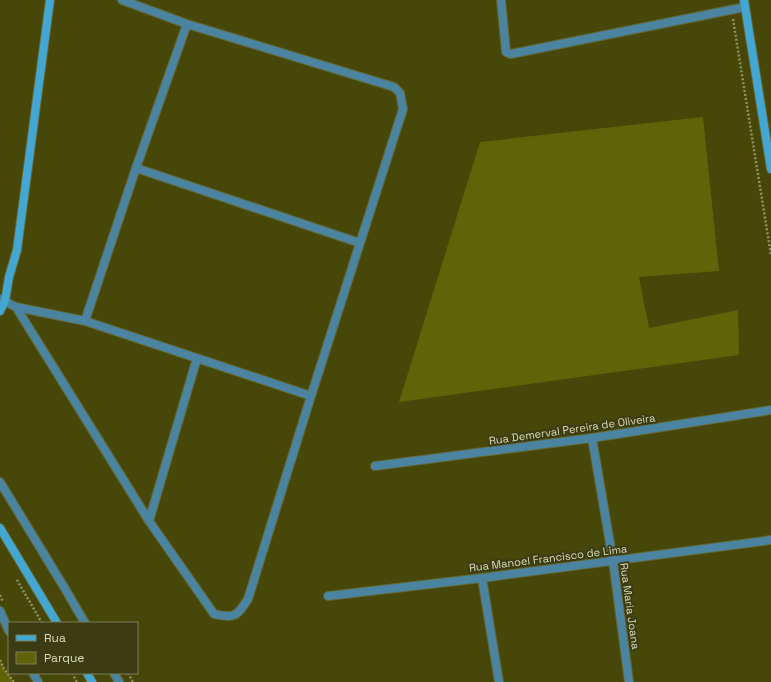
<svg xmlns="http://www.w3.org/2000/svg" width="771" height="682" font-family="'Space Grotesk',sans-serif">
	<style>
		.green { fill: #616309 }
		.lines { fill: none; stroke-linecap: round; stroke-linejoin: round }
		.street-casing { stroke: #64652c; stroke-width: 10 }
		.secondary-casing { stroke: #64652c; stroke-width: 10 }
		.path { stroke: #919361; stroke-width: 2.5; stroke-dasharray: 2 2; stroke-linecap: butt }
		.street { stroke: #4a84a0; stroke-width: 8 }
		.secondary { stroke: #43a7d3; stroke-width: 8 }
		.labels { text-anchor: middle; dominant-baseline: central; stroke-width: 4; stroke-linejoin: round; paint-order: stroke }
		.street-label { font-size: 11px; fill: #dbddb8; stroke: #3b3c14 }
	</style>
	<rect width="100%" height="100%" fill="#464709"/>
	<!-- green -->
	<path class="green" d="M703,117L719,271L639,277L649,328L738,310L739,355L399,402L480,142Z
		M0,660L4,669L14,682H0Z"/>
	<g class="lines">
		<defs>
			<path id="street" d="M501,0L506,52L511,54L745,7
				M136,168L360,243
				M0,299L16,307L149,521L214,614C235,619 237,616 248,599L311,396L403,109L400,93L394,87L187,24L122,0
				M16,307L85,321L311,396
				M85,321L136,168L187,24
				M592,438L613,561L629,682
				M375,466L592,438L771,410
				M0,482L64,587L85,623
				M149,521L197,358
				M482,578L499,682
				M328,596L482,578L771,540
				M0,611L9,631
				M33,673L38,682
				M114,673L119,682"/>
			<path id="secondary" d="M744,0L771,169
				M0,311L5,301L9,277L17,250L50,0
				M0,528L57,623
				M87,673L92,682"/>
		</defs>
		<!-- street casing -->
		<use href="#street" class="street-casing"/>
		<!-- secondary casing -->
		<use href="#secondary" class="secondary-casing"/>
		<!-- path -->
		<path class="path" d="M733,19L771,255
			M17,580L42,623
			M0,595L3,602
			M0,660L4,669L14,682
			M72,673L77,682
			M128,673L133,682"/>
		<!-- street -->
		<use href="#street" class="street"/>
		<!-- secondary -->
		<use href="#secondary" class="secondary"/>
	</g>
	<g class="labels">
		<!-- street labels -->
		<g class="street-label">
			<text transform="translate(572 429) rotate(-8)">Rua Demerval Pereira de Oliveira</text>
			<text transform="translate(548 558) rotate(-7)">Rua Manoel Francisco de Lima</text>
			<text transform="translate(630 606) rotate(82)">Rua Maria Joana</text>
		</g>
	</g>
	<!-- legend -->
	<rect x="8" y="622" width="130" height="52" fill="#3b3c14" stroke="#7b7c56"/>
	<rect x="16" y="635" width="20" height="6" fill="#43a7d3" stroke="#7b7c56"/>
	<text x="44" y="642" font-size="12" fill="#dbddb8">Rua</text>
	<rect x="16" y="652" width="20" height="12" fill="#616309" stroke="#7b7c56"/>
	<text x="44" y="662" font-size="12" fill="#dbddb8">Parque</text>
</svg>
